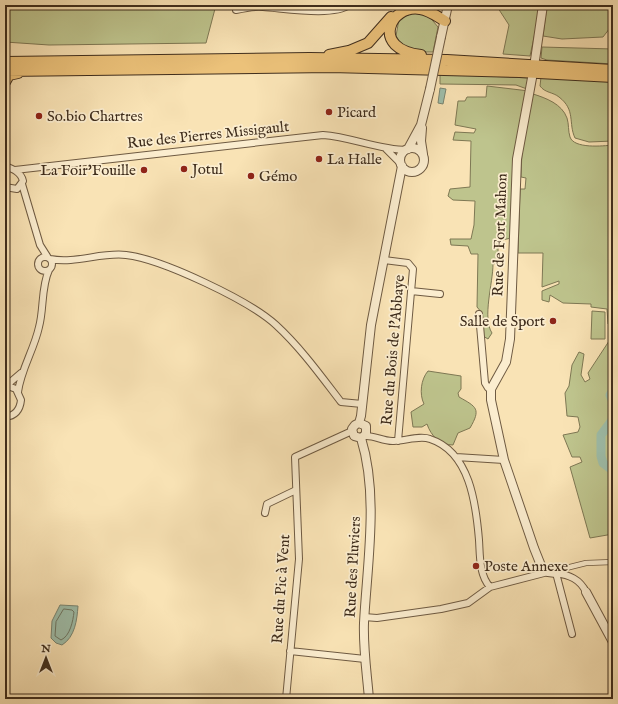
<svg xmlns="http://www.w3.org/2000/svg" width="618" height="704" font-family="'IM FELL English',serif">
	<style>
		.green { fill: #bec48d; stroke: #7e7854 }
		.water { fill: #9ebeaa; stroke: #788471 }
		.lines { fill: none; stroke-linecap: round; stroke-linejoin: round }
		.shore { stroke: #6e7663; stroke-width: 1 }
		.river { stroke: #9ebeaa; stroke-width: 9 }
		.pedestrian-casing { stroke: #6e5a42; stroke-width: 6 }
		.minor-casing { stroke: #6e5a42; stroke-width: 8 }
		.tertiary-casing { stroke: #6e5a42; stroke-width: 10 }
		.primary-casing { stroke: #3f2d1c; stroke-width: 12 }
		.pedestrian { stroke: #fbedcf; stroke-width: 4.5 }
		.minor { stroke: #fbedcf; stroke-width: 6 }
		.tertiary { stroke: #fbedcf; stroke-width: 8 }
		.primary { stroke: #ecc27a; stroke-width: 10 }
		.tertiary-bridge-casing { stroke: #6e5a42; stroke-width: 10; stroke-linecap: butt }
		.tertiary-bridge { stroke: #fbedcf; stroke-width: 8 }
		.poi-dot { fill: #8f2418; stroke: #fbedcf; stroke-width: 1.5 }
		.labels { text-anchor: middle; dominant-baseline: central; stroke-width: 3.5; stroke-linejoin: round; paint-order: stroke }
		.poi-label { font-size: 15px; fill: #3f2d1c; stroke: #fbedcf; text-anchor: start }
		.street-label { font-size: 15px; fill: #3f2d1c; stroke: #fbedcf }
	</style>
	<rect width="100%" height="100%" fill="#f9e3b5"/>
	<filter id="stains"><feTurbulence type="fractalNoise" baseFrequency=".005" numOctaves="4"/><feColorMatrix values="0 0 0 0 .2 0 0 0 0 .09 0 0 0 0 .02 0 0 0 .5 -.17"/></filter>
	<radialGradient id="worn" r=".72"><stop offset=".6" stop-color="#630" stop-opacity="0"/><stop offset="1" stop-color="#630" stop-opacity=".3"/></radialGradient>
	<!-- green -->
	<path class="green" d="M5,5H216L206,43L49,45L5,42Z
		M496,5H541L530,56L503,54L509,25Z
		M547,5H613V24L603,37L562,39L543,36Z
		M413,13L428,15L438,27L433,52C416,52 406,52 396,36L399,19Z
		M542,47L613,49V64L547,60L541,58Z
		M440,74L530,78L527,89L516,85L440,84Z
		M541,77L613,82V141L589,142L575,138C568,123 576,110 559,97C553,92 545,93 540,86Z
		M487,86L529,91L511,238L498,241V263L493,264C493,283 482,318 492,333L488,339L483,336L482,313L477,307L478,254H471L468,246L451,245L450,239H471L474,225L475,201L453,200L448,196L450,189L470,187L471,141L453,140L455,132L474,133L476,129L455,125L458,101H465L467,97H486Z
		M533,94C546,98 562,104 567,118C569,124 568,131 570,137C574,149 603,146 613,145V323L608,324L607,309L591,307V304L563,303L550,295L549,302L542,300V291L559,284V281L542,287L543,253H518L520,189H525L526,178L521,177L522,150Z
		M592,311L605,312V339H591Z
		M613,335V534L590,538L570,467L582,462L580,457H572L563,435L578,432L580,427L578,417L567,416L565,393L569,386L572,365L579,352L584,354L581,375L585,382L590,379L588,373Z
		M428,371L461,376V389L458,393L459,397C477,407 481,409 470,428L458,433L453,445C440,445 431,436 427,424L422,427H413L411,412L424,404C419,394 421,379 428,371Z"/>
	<!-- water -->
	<path class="water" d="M440,88L446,89L443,104L438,103Z
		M60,605L78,606C77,620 75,637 62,645L56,643L51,638L52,621Z"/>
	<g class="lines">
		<!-- shore -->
		<path class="shore" d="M64,609L72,610L74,612C73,621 70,636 61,640L55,636L56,622Z"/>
		<!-- river -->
		<path class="river" d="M613,390L610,395L613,402
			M613,419L601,435V456L603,463L612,470L613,477"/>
		<defs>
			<path id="pedestrian" d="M554,571L586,563L613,562"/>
			<path id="minor" d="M237,5L236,10C245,8 254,6 263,7C282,8 334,17 349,5
				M386,149L401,164
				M5,166C13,169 21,172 23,181L17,189L5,187
				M15,170L323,135C352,137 378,150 407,150
				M22,184L40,245L47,256
				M38 264a7 7 0 1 1 14 0a7 7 0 1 1-14 0Z
				M50,259C76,264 101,252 126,255C162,259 250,301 276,325C301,348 321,376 341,402L362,404
				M384,260L408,263L413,269L398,441
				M411,291L440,294
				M479,314L485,383L488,388L491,389
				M5,385L16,389L21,400C20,410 15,416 5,417
				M7,385L21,373
				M18,392C21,369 34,350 39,327C44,309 41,287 49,270
				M365,436C374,435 384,442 394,441C405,441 420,435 430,439C470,452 476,504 479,540C480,555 479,575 490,587
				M456,457L504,460
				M265,513L267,504L296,490
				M364,617L377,618L441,609L468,603L490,587L548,572
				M572,634L556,573C569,575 580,579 586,592
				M290,651L365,659
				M286,699L299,559L295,457L352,431"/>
			<path id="tertiary" d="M441,37L448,5
				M535,60L543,5
				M532,78L517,159L510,339L506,362L491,389V400L504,460L534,548L542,568L548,572L556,573
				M422,128L421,141L423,154
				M400 160a12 12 0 1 1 24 0a12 12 0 1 1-24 0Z
				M408,149L421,125L430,89
				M359,423L366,426V434L361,438L354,436L352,429L355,425L359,423L361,416L371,325L402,166
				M361,438C379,496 367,564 364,623C363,648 367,674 369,699
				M586,592L613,642"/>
			<path id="primary" d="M329,55L349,51L368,43L391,17
				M421,55C370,49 390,4 420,9C429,10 438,17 445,21
				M5,62L310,58L447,60L613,70
				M5,71L331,67L520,72L613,77
				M5,82L9,75L18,73"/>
		</defs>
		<!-- pedestrian casing -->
		<use href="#pedestrian" class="pedestrian-casing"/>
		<!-- minor casing -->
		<use href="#minor" class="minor-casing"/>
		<!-- tertiary casing -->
		<use href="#tertiary" class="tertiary-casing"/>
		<!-- primary casing -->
		<use href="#primary" class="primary-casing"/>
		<!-- pedestrian -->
		<use href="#pedestrian" class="pedestrian"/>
		<!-- minor -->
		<use href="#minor" class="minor"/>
		<!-- tertiary -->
		<use href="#tertiary" class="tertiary"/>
		<!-- primary -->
		<use href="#primary" class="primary"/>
		<defs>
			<path id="tertiary-bridge" d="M430,89L441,37"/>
		</defs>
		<!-- tertiary-bridge casing -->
		<use href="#tertiary-bridge" class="tertiary-bridge-casing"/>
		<!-- tertiary-bridge -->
		<use href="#tertiary-bridge" class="tertiary-bridge"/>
	</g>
	<!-- markers -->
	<g class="poi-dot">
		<circle cx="329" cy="112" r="4"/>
		<circle cx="39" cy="116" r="4"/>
		<circle cx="319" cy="159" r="4"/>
		<circle cx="184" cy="169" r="4"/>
		<circle cx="144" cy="170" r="4"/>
		<circle cx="251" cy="176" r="4"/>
		<circle cx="553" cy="321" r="4"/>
		<circle cx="476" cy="566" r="4"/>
	</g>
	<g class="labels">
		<!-- poi labels -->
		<g class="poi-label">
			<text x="337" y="112">Picard</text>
			<text x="47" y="116">So.bio Chartres</text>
			<text x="327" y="159">La Halle</text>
			<text x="192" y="169">Jotul</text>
			<text x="136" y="170" text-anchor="end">La Foir'Fouille</text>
			<text x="259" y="176">Gémo</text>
			<text x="545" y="321" text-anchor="end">Salle de Sport</text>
			<text x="484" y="566">Poste Annexe</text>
		</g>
		<!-- street labels -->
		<g class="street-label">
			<text transform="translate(208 135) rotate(-6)">Rue des Pierres Missigault</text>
			<text transform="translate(500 235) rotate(-88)">Rue de Fort Mahon</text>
			<text transform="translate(393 350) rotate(-85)">Rue du Bois de l'Abbaye</text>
			<text transform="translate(353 567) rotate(-87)">Rue des Pluviers</text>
			<text transform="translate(281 589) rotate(-86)">Rue du Pic à Vent</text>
		</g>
	</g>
	<!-- margin -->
	<rect width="618" height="704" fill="none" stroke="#f9e3b5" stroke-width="20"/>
	<rect x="6" y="6" width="606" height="692" fill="none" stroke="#3f2d1c" stroke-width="2"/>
	<rect x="10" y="10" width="598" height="684" fill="none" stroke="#3f2d1c"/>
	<!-- north arrow -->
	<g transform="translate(46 658)" stroke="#fbedcf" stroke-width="3" paint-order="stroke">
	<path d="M0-3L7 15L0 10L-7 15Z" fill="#3f2d1c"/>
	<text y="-6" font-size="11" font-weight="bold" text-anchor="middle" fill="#3f2d1c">N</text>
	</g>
	<rect width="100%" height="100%" filter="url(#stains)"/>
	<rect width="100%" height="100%" fill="url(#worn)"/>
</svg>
